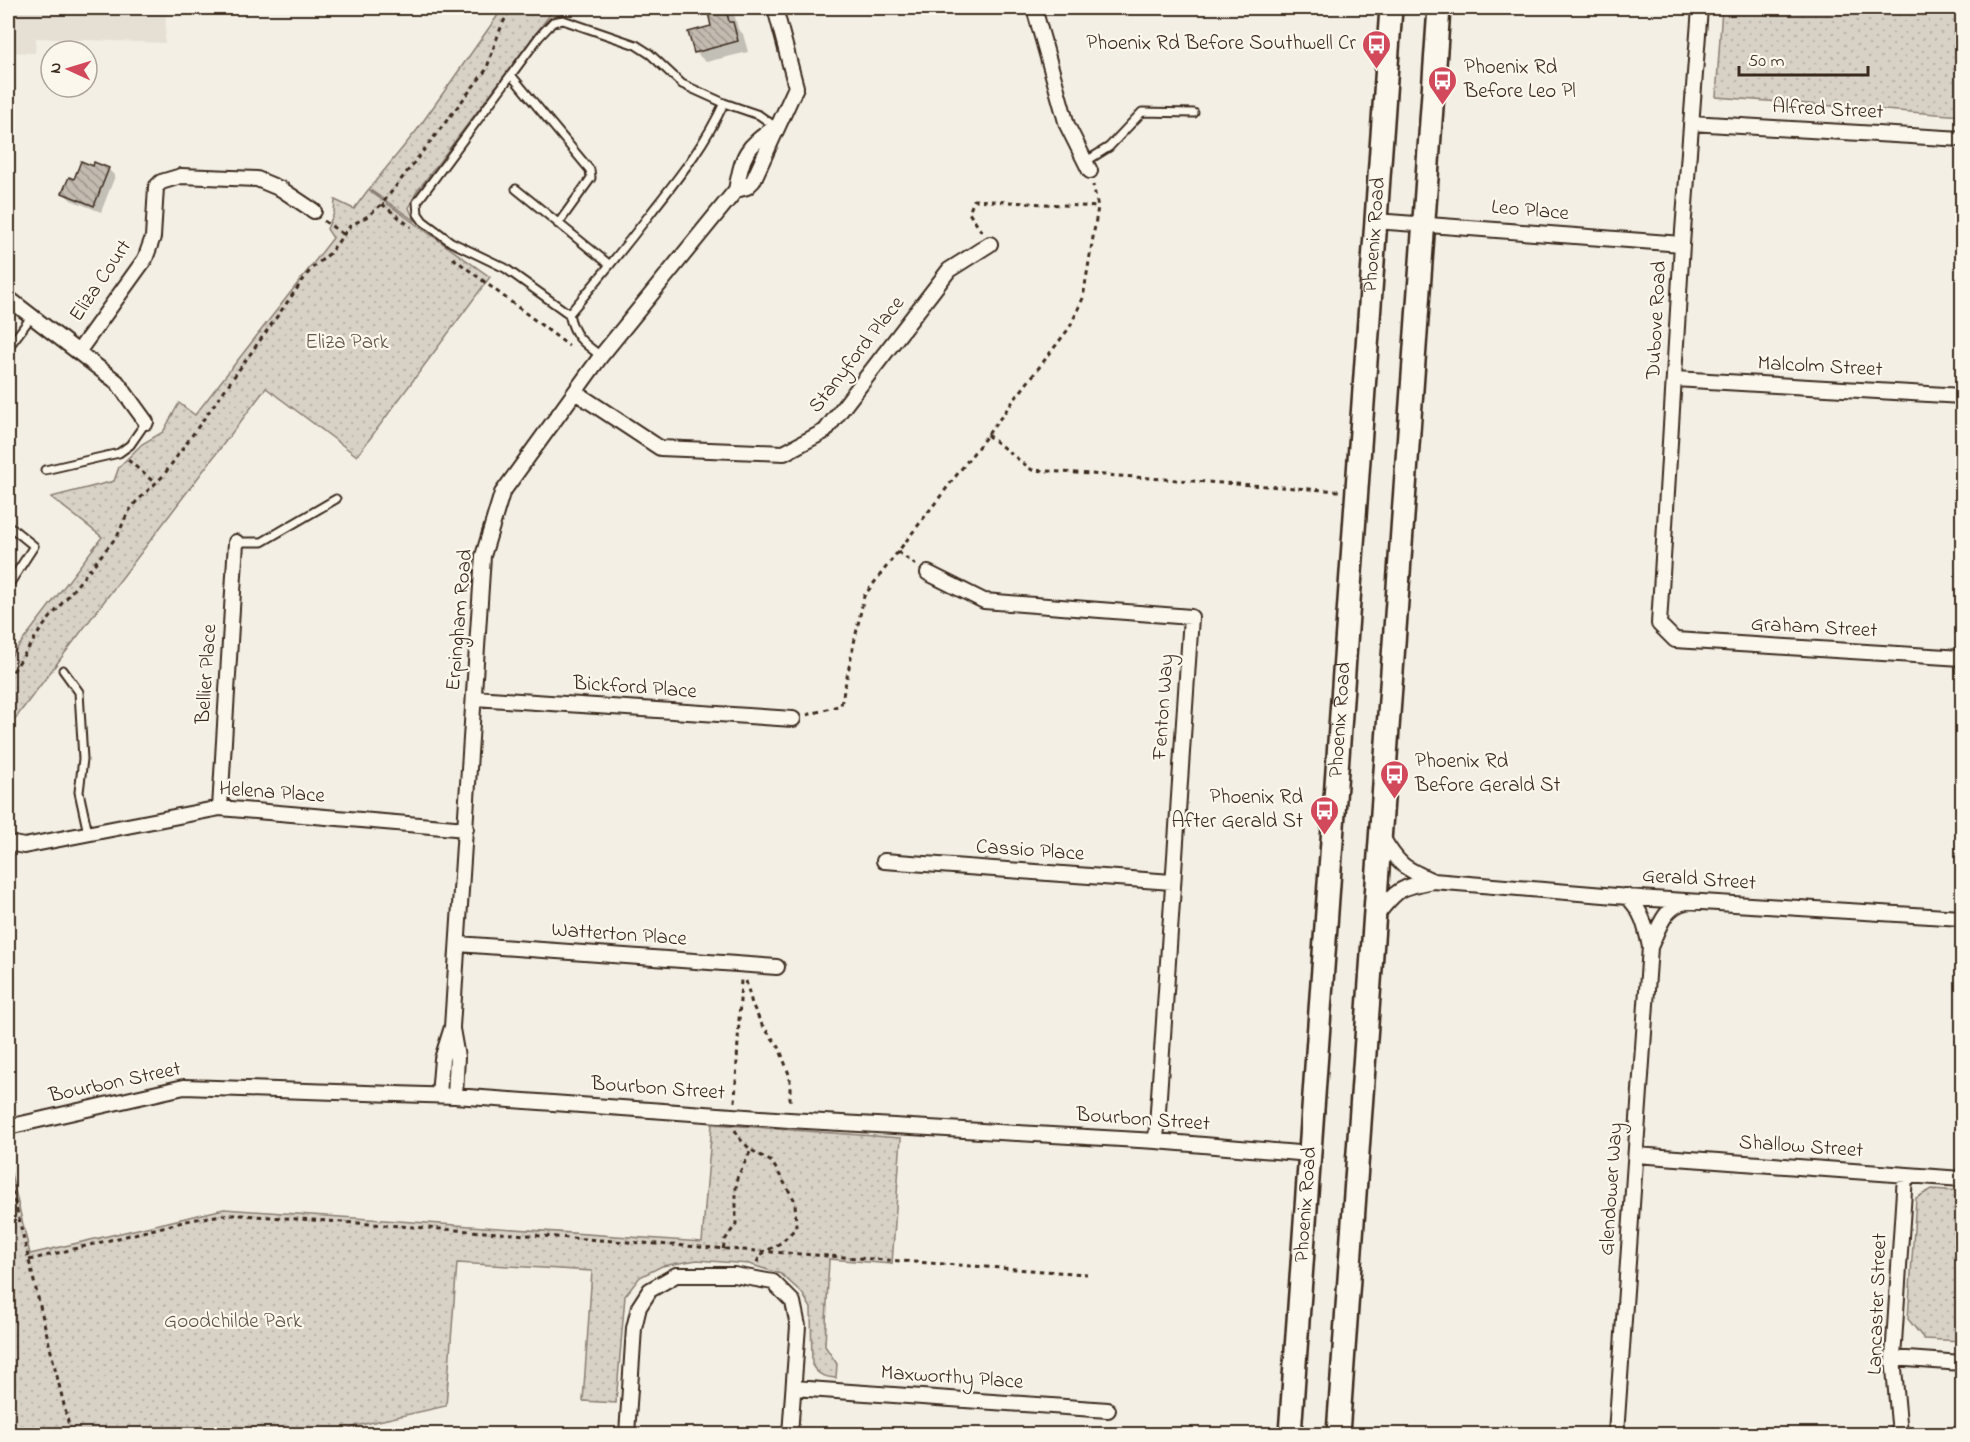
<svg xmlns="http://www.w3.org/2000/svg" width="1970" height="1442" font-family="'Indie Flower',sans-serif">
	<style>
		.built { fill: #e5dfd4 }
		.grass { fill: url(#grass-dots); stroke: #8a7e72; stroke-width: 1.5 }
		.shadow { fill: #0003 }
		.building { fill: url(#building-back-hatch); stroke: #3b2a1e; stroke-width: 1.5 }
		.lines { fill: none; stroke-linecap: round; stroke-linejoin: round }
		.service-casing { stroke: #3b2a1e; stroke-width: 11 }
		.minor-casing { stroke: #3b2a1e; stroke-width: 18 }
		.primary-casing { stroke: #3b2a1e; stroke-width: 26 }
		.path { stroke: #3b2a1e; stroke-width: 3; stroke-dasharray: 4.5 4.5; stroke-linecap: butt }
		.service { stroke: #fbf7ec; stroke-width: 7 }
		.minor { stroke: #fbf7ec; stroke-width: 14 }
		.primary { stroke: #fbf7ec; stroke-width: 21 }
		.labels { text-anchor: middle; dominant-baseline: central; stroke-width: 4.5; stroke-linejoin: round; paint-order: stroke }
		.poi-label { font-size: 21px; fill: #3b2a1e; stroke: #fbf7ec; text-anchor: end }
		.street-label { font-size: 21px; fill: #3b2a1e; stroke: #fbf7ec }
		.park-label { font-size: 21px; fill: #625448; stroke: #fbf7ec }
	</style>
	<defs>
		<pattern id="grass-dots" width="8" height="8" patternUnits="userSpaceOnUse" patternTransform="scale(1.5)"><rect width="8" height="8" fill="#d8d1c6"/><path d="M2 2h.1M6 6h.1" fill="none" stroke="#bab4aa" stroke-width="1.8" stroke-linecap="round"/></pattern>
		<pattern id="building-back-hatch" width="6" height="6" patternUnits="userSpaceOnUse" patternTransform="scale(1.5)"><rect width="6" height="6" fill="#c3bbb0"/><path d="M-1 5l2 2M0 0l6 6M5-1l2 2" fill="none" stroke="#a0988f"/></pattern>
	</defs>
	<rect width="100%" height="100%" fill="#f3efe4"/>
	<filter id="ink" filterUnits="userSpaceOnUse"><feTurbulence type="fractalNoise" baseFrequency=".0167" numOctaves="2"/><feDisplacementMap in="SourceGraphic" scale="12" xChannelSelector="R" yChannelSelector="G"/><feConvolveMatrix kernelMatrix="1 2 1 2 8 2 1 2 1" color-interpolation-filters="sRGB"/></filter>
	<g filter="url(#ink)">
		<!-- built -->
		<path class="built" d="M8,8H166L165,43L36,38L35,53L8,52Z"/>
		<!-- grass -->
		<path class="grass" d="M503,8H555L416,193L409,208L415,221L369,189L417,130Z
			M1722,8H1962V116L1716,97Z
			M368,190L490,277L357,456L266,388L8,728V660L102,537L51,497L114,481L119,467L142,444L163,432L179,403L195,415L333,238L327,229L334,213L335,200L354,209Z
			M712,1124L901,1138L892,1264L829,1259L825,1346L837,1364L836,1378C824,1377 818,1375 812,1365L811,1308L802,1293L781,1274L749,1264L697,1260L662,1266L640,1277L625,1296L616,1403L583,1401L592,1271L457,1263L446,1406L356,1426L341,1434H8V1161L30,1254L224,1209L702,1242Z
			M1932,1189L1962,1191V1341L1924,1339L1908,1319L1916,1198Z"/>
		<!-- shadow -->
		<path class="shadow" d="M708,8H728L734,13L738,29L743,34L748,52L706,62L695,52L713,27Z
			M94,168L108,169L115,176L101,212L71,200L64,193L75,181Z"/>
		<!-- building -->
		<path class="building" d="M707,8H726L729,22H733L738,41L694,53L688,32L711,26Z
			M81,161L93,166L94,162L109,168L94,206L62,193L69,177L74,179Z"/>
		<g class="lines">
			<defs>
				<path id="service" d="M511,75L590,170L591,178L558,224
					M1085,162L1109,147L1142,112L1194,113
					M516,189L610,265
					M569,314L505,268L451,242L423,221L418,214L417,202L539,37L553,22L563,20L636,45L650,54L682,84L724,103L759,115L776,127
					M8,348L32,316
					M601,356C583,343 574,337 569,314C597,281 624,248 650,214C678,178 705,145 724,103
					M45,470L119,453L130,445L146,422
					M8,525L34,546L8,586
					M236,542H262L336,499
					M63,670L79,692L83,759L79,792L88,833"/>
				<path id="minor" d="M1034,8L1067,125L1090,171
					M1700,8L1682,244L1659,624L1675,640L1962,658
					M1691,123L1962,139
					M736,190L747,187L753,181L796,87L775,8
					M1375,221L1682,244
					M8,298L117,382L146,422
					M78,352L145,259L153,237L156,187L161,182L181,176L257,179L281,189L314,211
					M1675,379L1962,396
					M575,392L660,448L784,453L825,431L949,270L990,244
					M928,573L984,601L1191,617L1156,1141
					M474,698L793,719
					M220,808L236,542
					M1382,837C1398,865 1404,868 1433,881
					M8,843L24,846L220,808L466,829
					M884,861L1172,882
					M1376,916C1397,889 1400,887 1433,881L1653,899L1962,918
					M458,944L777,967
					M1650,947C1658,930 1664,906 1686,902
					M452,1029L457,1057L455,1096
					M439,1095L442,1059L452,1027L483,556L502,493L601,356L736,190C743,154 745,147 776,127
					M8,1127L184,1087L455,1096L789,1120L1156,1141L1310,1154
					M1636,1155L1962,1179
					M1893,1358L1962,1363
					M794,1388L1108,1410
					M627,1434L634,1328L639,1307L650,1290L676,1275H734L773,1282L793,1302L798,1326L790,1434
					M1616,1434L1650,947C1646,928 1642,909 1626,896
					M1900,1434L1893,1358L1905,1176"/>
				<g id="primary">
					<path id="s1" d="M1290,1434L1391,8"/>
					<path d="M1338,1434L1439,8"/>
				</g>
			</defs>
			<!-- service casing -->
			<use href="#service" class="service-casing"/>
			<!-- minor casing -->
			<use href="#minor" class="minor-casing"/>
			<!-- primary casing -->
			<use href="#primary" class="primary-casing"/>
			<!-- path -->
			<path class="path" d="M382,204L411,227
				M324,221L343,234
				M982,232L969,213L974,200L1097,207
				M453,258L569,346
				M987,435L1032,470L1339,491
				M128,460L156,484
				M898,552L916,565
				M8,679L41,629L118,535L127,514L135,503L163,476L311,269L329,254L350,226L368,216L382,204L486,70C491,57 502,18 510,12C512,9 516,9 519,8
				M807,715L841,705L864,596L1070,327L1083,298L1098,207L1093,185
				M746,981L752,1004L762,1025L779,1047L790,1077V1104
				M735,1102L741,980
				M735,1130L740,1139L751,1150L772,1162L795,1201L796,1228L782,1242L760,1255L756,1265
				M8,1174L71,1434
				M723,1249L725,1240L736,1224V1188L737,1178L751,1150
				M29,1260L191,1220L222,1215H241L1087,1274"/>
			<!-- service -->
			<use href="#service" class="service"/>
			<!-- minor -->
			<use href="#minor" class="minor"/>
			<!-- primary -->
			<use href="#primary" class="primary"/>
		</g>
	</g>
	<!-- icons -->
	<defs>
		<symbol id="bus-pin" viewBox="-11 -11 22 30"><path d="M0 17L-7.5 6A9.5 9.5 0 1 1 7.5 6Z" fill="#d1495b" stroke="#fbf7ec"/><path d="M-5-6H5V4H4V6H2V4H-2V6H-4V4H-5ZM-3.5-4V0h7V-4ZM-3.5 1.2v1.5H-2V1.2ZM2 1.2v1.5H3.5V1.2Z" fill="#fff"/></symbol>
	</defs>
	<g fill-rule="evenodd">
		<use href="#bus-pin" x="1360" y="28" width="33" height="45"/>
		<use href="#bus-pin" x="1426" y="64" width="33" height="45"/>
		<use href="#bus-pin" x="1378" y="758" width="33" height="45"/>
		<use href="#bus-pin" x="1308" y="794" width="33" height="45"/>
	</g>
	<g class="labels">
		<!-- poi labels -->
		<g class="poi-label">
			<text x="1356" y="44">Phoenix Rd Before Southwell Cr</text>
			<text x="1464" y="68" text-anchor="start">Phoenix Rd<tspan x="1464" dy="24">Before Leo Pl</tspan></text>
			<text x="1415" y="762" text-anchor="start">Phoenix Rd<tspan x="1415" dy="24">Before Gerald St</tspan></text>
			<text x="1303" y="798">Phoenix Rd<tspan x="1303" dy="24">After Gerald St</tspan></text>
		</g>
		<!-- street labels -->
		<g class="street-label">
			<text transform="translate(1828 110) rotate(3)">Alfred Street</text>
			<text transform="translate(1530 211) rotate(5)">Leo Place</text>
			<text stroke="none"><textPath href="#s1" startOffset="1202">Phoenix Road</textPath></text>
			<text transform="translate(101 281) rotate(-56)">Eliza Court</text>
			<text transform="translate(1657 320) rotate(-87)">Dubove Road</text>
			<text transform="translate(857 355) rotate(-52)">Stanyford Place</text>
			<text transform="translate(1820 367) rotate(3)">Malcolm Street</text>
			<text transform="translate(460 620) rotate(-85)">Erpingham Road</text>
			<text transform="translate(1814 628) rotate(3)">Graham Street</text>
			<text transform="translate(207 674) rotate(-86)">Bellier Place</text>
			<text transform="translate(635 688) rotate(4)">Bickford Place</text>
			<text transform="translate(1164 707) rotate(-86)">Fenton Way</text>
			<text stroke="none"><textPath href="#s1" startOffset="716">Phoenix Road</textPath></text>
			<text transform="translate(272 793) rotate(4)">Helena Place</text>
			<text transform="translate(1030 851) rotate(4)">Cassio Place</text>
			<text transform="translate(1699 880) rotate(4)">Gerald Street</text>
			<text transform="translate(619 935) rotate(4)">Watterton Place</text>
			<text transform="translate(115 1083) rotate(-12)">Bourbon Street</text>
			<text transform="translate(658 1089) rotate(4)">Bourbon Street</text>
			<text transform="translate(1143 1120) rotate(4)">Bourbon Street</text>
			<text transform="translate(1801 1147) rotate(4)">Shallow Street</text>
			<text transform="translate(1612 1189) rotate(-86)">Glendower Way</text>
			<text stroke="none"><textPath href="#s1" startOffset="230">Phoenix Road</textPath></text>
			<text transform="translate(1878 1304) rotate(-88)">Lancaster Street</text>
			<text transform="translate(952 1378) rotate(4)">Maxworthy Place</text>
		</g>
		<!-- park labels -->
		<g class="park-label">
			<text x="347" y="343">Eliza Park</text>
			<text x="233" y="1322">Goodchilde Park</text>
		</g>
	</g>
	<!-- margin -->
	<rect width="1970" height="1442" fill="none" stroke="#fbf7ec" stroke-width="30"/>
	<rect x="15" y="15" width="1940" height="1412" fill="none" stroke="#3b2a1e" stroke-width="2" filter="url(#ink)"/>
	<!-- north arrow -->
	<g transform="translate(69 69) rotate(274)"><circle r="28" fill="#fbf7ec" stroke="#aea59a" stroke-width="1.5"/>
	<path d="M0-4.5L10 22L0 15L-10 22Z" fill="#d1495b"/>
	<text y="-9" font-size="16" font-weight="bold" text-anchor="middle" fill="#3b2a1e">N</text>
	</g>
	<!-- scale -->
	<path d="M1739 66v9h129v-9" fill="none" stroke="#3b2a1e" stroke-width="3"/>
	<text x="1748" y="66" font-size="18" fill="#3b2a1e" stroke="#fbf7ec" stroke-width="4.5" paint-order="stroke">50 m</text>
</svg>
